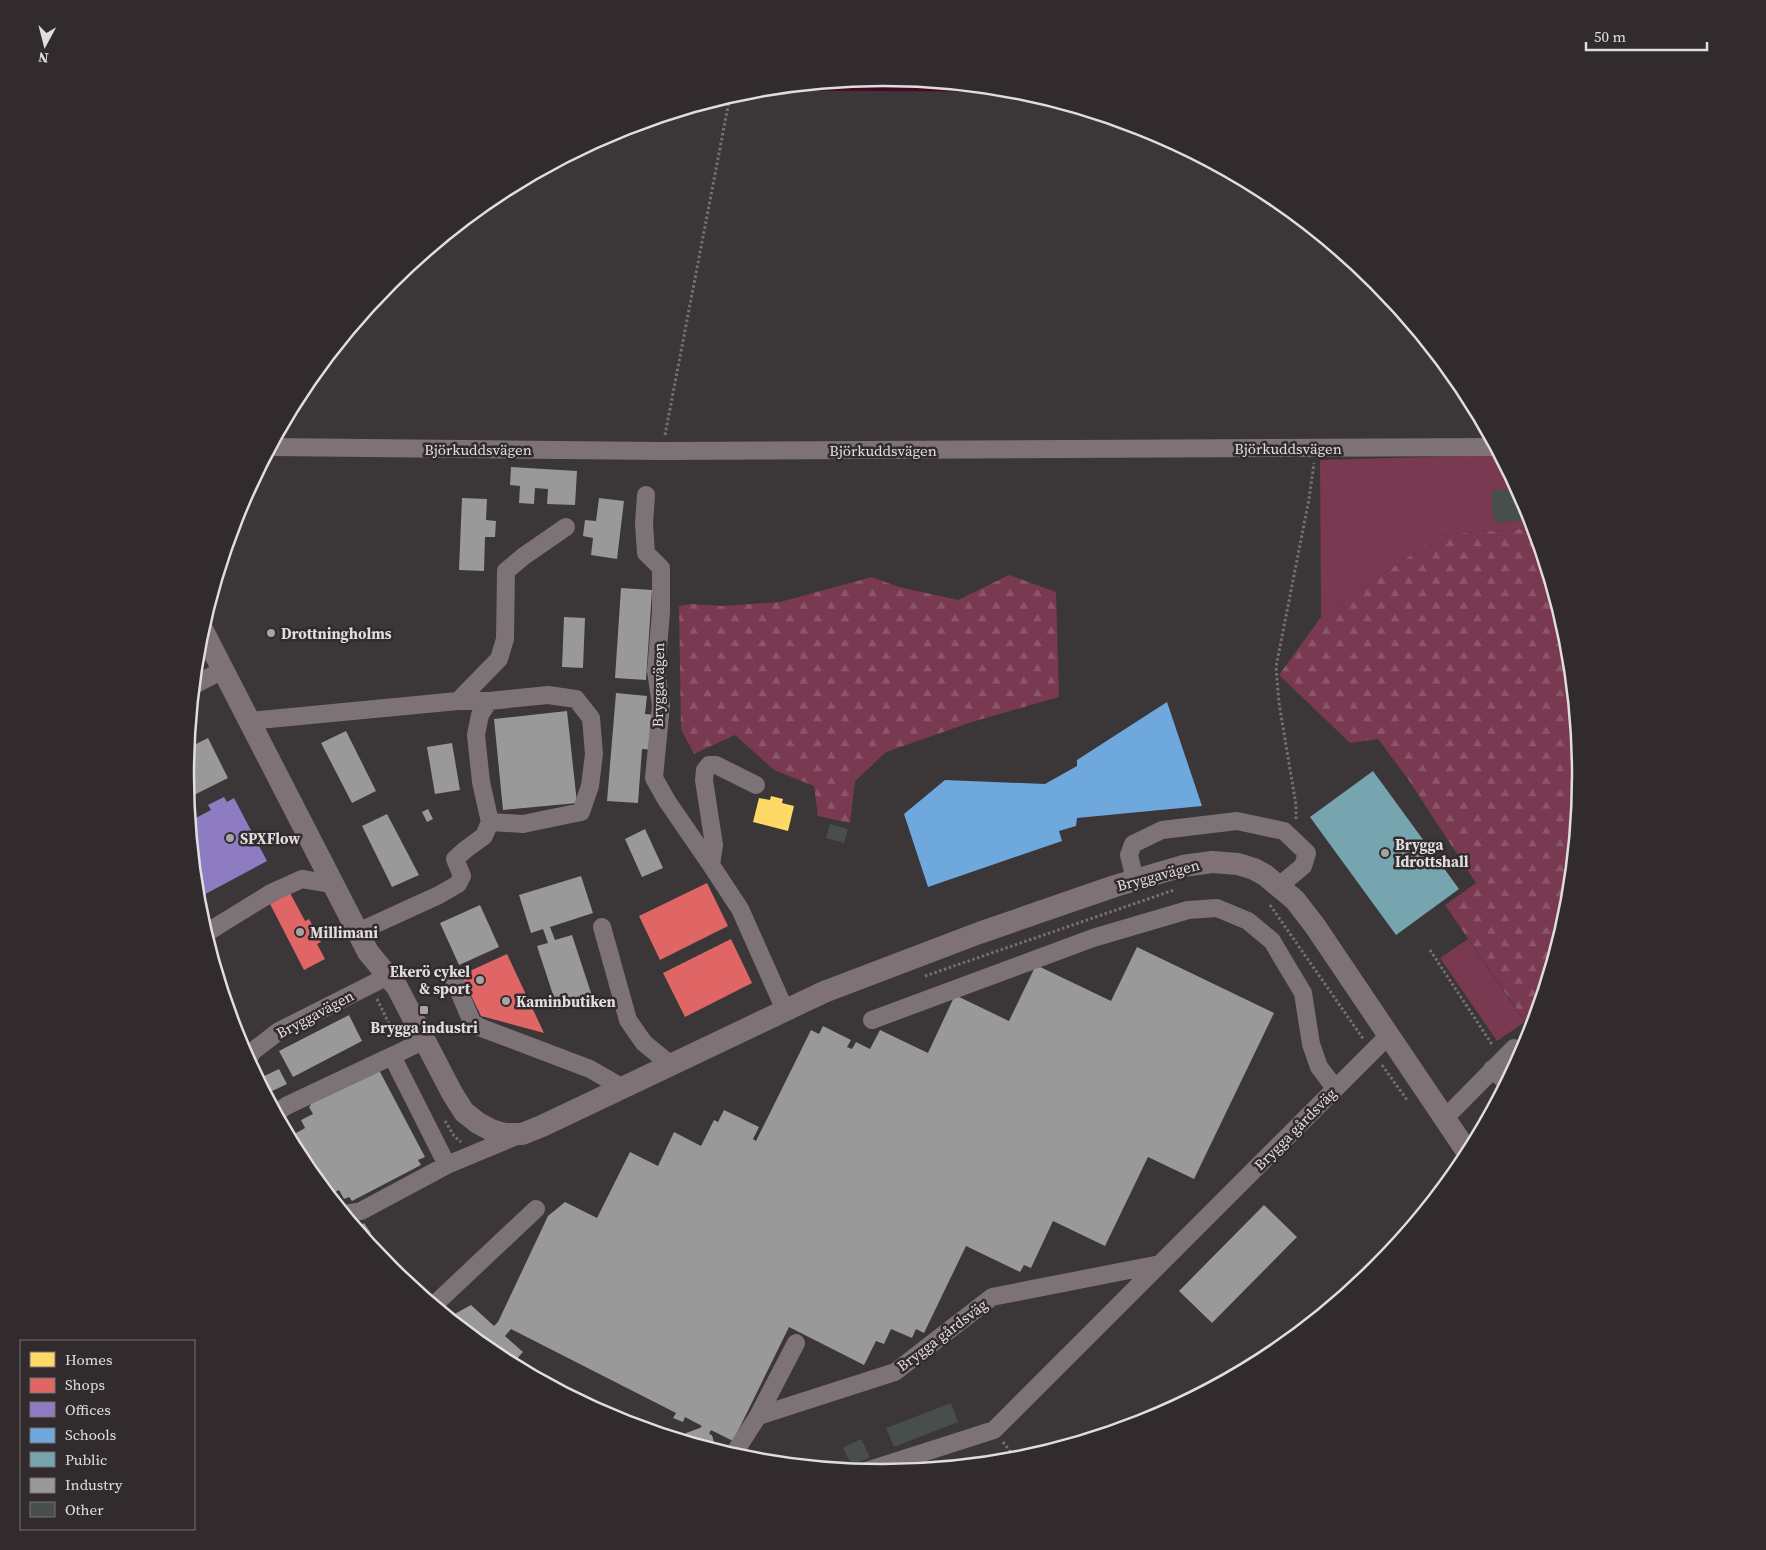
<svg xmlns="http://www.w3.org/2000/svg" width="1766" height="1550" font-family="'Source Serif 4',serif">
	<style>
		.grass { fill: #783951 }
		.forest { fill: url(#forest-firs) }
		.homes { fill: #ffd966 }
		.shops { fill: #e06666 }
		.offices { fill: #8e7cc3 }
		.schools { fill: #6fa8dc }
		.public { fill: #76a5af }
		.industry { fill: #999 }
		.lines { fill: none; stroke-linecap: round; stroke-linejoin: round }
		.stream { stroke: #490728; stroke-width: 5 }
		.building { fill: #474e4c }
		.path { stroke: #776f72; stroke-width: 3; stroke-dasharray: 2.5 2.5; stroke-linecap: butt }
		.minor { stroke: #7d7276; stroke-width: 18 }
		.major { stroke: #7e7276; stroke-width: 22 }
		.poi-dot { fill: #a7a3a4; stroke: #322b2d; stroke-width: 2 }
		.labels { text-anchor: middle; dominant-baseline: central; stroke-width: 5; stroke-linejoin: round; paint-order: stroke }
		.street-label { font-size: 15px; fill: #e1ddde; stroke: #322b2d }
		.poi-label { font-size: 15px; font-weight: bold; fill: #e1ddde; stroke: #322b2d; text-anchor: start }
		.rim { fill: none; stroke: #e1ddde; stroke-width: 2.5 }
	</style>
	<defs>
		<pattern id="forest-firs" width="22" height="20" patternUnits="userSpaceOnUse" patternTransform="scale(1.25)"><rect width="22" height="20" fill="#783951"/><path d="M5 1l3.5 6h-7zM16 11l3.5 6h-7z" fill="#8b556a"/></pattern>
	</defs>
	<rect width="100%" height="100%" fill="#3b3638"/>
	<!-- grass -->
	<path class="grass" d="M1499,455L1528,508L1533,528L1440,535L1321,617L1320,460Z
		M1468,939L1525,1022L1497,1041L1440,958Z"/>
	<!-- forest -->
	<path class="forest" d="M1533,528L1567,639L1580,775L1567,911L1531,1030L1445,905L1476,883L1408,779L1378,739L1350,743L1279,675L1321,617L1440,535Z
		M1009,575L1056,592L1059,697L972,722L886,752L855,781L850,823L818,816L814,786L774,770L735,735L694,754L681,729L679,606L692,604L723,606L780,602L872,577L899,587L958,600Z"/>
	<!-- homes -->
	<path class="homes" d="M771,796L783,799L782,803L794,806L788,831L753,822L759,798L770,800Z"/>
	<!-- shops -->
	<path class="shops" d="M707,883L728,926L660,960L639,916Z
		M290,893L305,921L309,919L321,942L317,944L325,959L304,970L270,904Z
		M731,939L752,983L685,1017L663,973Z
		M507,954L544,1033L481,1016L461,975Z"/>
	<!-- offices -->
	<path class="offices" d="M224,797L227,802L234,798L267,861L198,898L190,821L211,810L208,805Z"/>
	<!-- schools -->
	<path class="schools" d="M1167,702L1202,806L1077,818L1076,826L1059,831L1062,841L928,887L904,814L945,780L1045,784L1077,766V760Z"/>
	<!-- public -->
	<path class="public" d="M1373,771L1459,889L1396,935L1310,817Z"/>
	<!-- industry -->
	<path class="industry" d="M511,467L577,471L575,505L547,504L548,489L535,488L534,504L519,503L520,486L510,485Z
		M462,498L487,499L486,520L496,521L495,537H485L484,571L459,570Z
		M599,498L624,501L617,559L591,555L593,538L583,536L585,520L596,521Z
		M621,588L652,590L646,680L615,678Z
		M564,617L585,618L583,668L562,667Z
		M616,693L647,696L645,714L658,715L655,750L642,749L638,803L607,801Z
		M567,711L577,803L503,810L494,719Z
		M346,731L376,791L352,803L321,743Z
		M208,738L228,778L188,798L186,775L188,748Z
		M452,743L460,790L435,794L427,747Z
		M428,809L433,819L427,822L422,812Z
		M387,814L419,875L392,887L362,826Z
		M645,829L663,868L642,877L625,839Z
		M581,876L593,913L550,927L555,940L572,935L593,999L558,1010L537,946L548,943L543,929L531,933L519,895Z
		M480,905L499,947L459,965L440,923Z
		M1137,947L1274,1013L1194,1179L1148,1157L1105,1246L1053,1221L1031,1268L1024,1265L1020,1272L966,1246L924,1333L916,1329L912,1338L891,1329L884,1344L876,1341L864,1365L789,1327L733,1441L711,1430L709,1434L712,1435L716,1450L682,1440L686,1433L700,1428L702,1426L685,1417L683,1422L673,1418L676,1413L511,1329L505,1336L523,1352L512,1364L495,1355L449,1317L471,1305L494,1326L498,1322L548,1216L565,1202L597,1218L630,1152L658,1166L674,1132L701,1146L714,1120L718,1122L724,1110L759,1127L753,1139L756,1141L811,1030L819,1034L823,1026L851,1040L847,1047L852,1049L856,1042L870,1049L880,1030L928,1053L955,995L1009,1021L1036,965L1111,1001Z
		M349,1015L362,1041L293,1077L279,1051Z
		M236,1022L248,1044L241,1047L233,1023Z
		M279,1069L287,1084L266,1094L258,1079Z
		M379,1070L425,1157L418,1160L421,1165L352,1201L349,1197L344,1199L339,1190L330,1195L303,1162L289,1137L305,1128L301,1120L313,1114L309,1107L311,1105L308,1099Z
		M1264,1205L1297,1237L1212,1323L1179,1291Z
		M364,1223L371,1233L366,1236L372,1244L371,1245L358,1228Z"/>
	<g class="lines">
		<!-- stream -->
		<path class="stream" d="M774,88L997,89"/>
	</g>
	<!-- building -->
	<path class="building" d="M1517,488L1528,508L1529,520L1494,523L1491,491Z
		M830,824L848,829L844,843L826,838Z
		M951,1403L958,1422L894,1447L886,1428Z
		M861,1439L870,1457L852,1466L843,1448Z"/>
	<g class="lines">
		<!-- path -->
		<path class="path" d="M665,435L730,96
			M1296,819V805L1279,703L1276,667L1309,499L1314,463
			M1270,905L1364,1040
			M1430,950L1493,1046
			M925,976L1174,890
			M377,999L395,1036
			M1522,1036L1535,1015
			M1382,1065L1407,1100
			M445,1121L454,1136L461,1142
			M1003,1442L1016,1459"/>
		<!-- minor -->
		<path class="minor" d="M271,447L662,451L1495,447
			M646,495L644,523L646,553L661,568V612L656,671L661,705L654,778L667,801L711,865
			M194,685L223,670
			M458,701L499,659L505,639L506,571L524,556L566,527
			M249,721L458,701H489
			M756,785L716,765H709L705,770L704,780L714,845L711,865L740,909L785,1010
			M1135,880L1129,855L1133,844L1162,830L1237,821L1284,831L1307,853L1303,866L1279,886
			M602,927L628,1020L644,1043L671,1065
			M358,932L439,895L458,884L462,876L455,859L465,850L484,836L490,822L481,782L476,735L480,715L489,701L548,695L576,699L591,718L594,754L590,786L581,812L523,824L490,822
			M206,933L271,893L302,879L332,884
			M454,980L472,1022L479,1027L590,1069L623,1088
			M872,1020L1093,938L1188,910L1217,908L1248,921L1272,941L1303,993L1311,1044L1319,1067L1335,1088
			M425,1040L392,1056L447,1165
			M248,1059L253,1051L279,1031L388,976
			M1492,1069L1506,1082
			M277,1113L286,1106L392,1056
			M1445,1118L1514,1048
			M345,1214L361,1211L447,1165L519,1135
			M434,1305L536,1209
			M758,1416L895,1372L992,1297L1160,1264
			M733,1455L758,1416L796,1343
			M866,1471L994,1430L1388,1036"/>
		<!-- major -->
		<path class="major" d="M202,629L368,952L397,987L452,1093L464,1112L478,1123L491,1130L505,1134H522L542,1126L824,992L979,933L1115,886L1183,866L1212,862L1238,864L1254,869L1265,875L1295,900L1315,926L1468,1153"/>
	</g>
	<!-- markers -->
	<g class="poi-dot">
		<circle cx="271" cy="633" r="5"/>
		<circle cx="230" cy="838" r="5"/>
		<circle cx="1385" cy="853" r="5"/>
		<circle cx="300" cy="932" r="5"/>
		<circle cx="480" cy="980" r="5"/>
		<circle cx="506" cy="1001" r="5"/>
		<rect x="419" y="1005" width="10" height="10" rx="2.5"/>
	</g>
	<g class="labels">
		<!-- street labels -->
		<g class="street-label">
			<text x="1288" y="448">Björkuddsvägen</text>
			<text x="478" y="449">Björkuddsvägen</text>
			<text x="883" y="450">Björkuddsvägen</text>
			<text transform="translate(658 685) rotate(-89)">Bryggavägen</text>
			<text transform="translate(1158 875) rotate(-15)">Bryggavägen</text>
			<text transform="translate(315 1014) rotate(-28)">Bryggavägen</text>
			<text transform="translate(1295 1129) rotate(-45)">Brygga gårdsväg</text>
			<text transform="translate(942 1335) rotate(-37)">Brygga gårdsväg</text>
		</g>
		<!-- poi labels -->
		<g class="poi-label">
			<text x="281" y="633">Drottningholms</text>
			<text x="240" y="838">SPXFlow</text>
			<text x="1395" y="844">Brygga<tspan x="1395" dy="17">Idrottshall</tspan></text>
			<text x="310" y="932">Millimani</text>
			<text x="470" y="971" text-anchor="end">Ekerö cykel<tspan x="470" dy="17">&amp; sport</tspan></text>
			<text x="516" y="1001">Kaminbutiken</text>
			<text x="424" y="1027" text-anchor="middle">Brygga industri</text>
		</g>
	</g>
	<!-- crop -->
	<path d="M0 0H1766V1550H0ZM194 775a689 689 0 1 1 1378 0a689 689 0 1 1-1378 0Z" fill="#322b2d" fill-rule="evenodd"/>
	<path class="rim" d="M194 775a689 689 0 1 1 1378 0a689 689 0 1 1-1378 0Z"/>
	<!-- legend -->
	<rect x="20" y="1340" width="175" height="190" fill="#322b2d" stroke="#787274"/>
	<rect x="30" y="1352" width="25" height="15" fill="#ffd966" stroke="#787274"/>
	<text x="65" y="1365" font-size="15" fill="#e1ddde">Homes</text>
	<rect x="30" y="1378" width="25" height="15" fill="#e06666" stroke="#787274"/>
	<text x="65" y="1390" font-size="15" fill="#e1ddde">Shops</text>
	<rect x="30" y="1402" width="25" height="15" fill="#8e7cc3" stroke="#787274"/>
	<text x="65" y="1415" font-size="15" fill="#e1ddde">Offices</text>
	<rect x="30" y="1428" width="25" height="15" fill="#6fa8dc" stroke="#787274"/>
	<text x="65" y="1440" font-size="15" fill="#e1ddde">Schools</text>
	<rect x="30" y="1452" width="25" height="15" fill="#76a5af" stroke="#787274"/>
	<text x="65" y="1465" font-size="15" fill="#e1ddde">Public</text>
	<rect x="30" y="1478" width="25" height="15" fill="#999999" stroke="#787274"/>
	<text x="65" y="1490" font-size="15" fill="#e1ddde">Industry</text>
	<rect x="30" y="1502" width="25" height="15" fill="#474e4c" stroke="#787274"/>
	<text x="65" y="1515" font-size="15" fill="#e1ddde">Other</text>
	<!-- north arrow -->
	<g transform="translate(45 45) rotate(187)" stroke="#322b2d" stroke-width="4" paint-order="stroke">
	<path d="M0-4L9 19L0 12L-9 19Z" fill="#e1ddde"/>
	<text y="-8" font-size="14" font-weight="bold" text-anchor="middle" fill="#e1ddde">N</text>
	</g>
	<!-- scale -->
	<path d="M1586 42v8h121v-8" fill="none" stroke="#e1ddde" stroke-width="2.5"/>
	<text x="1594" y="42" font-size="15" fill="#e1ddde" stroke="#322b2d" stroke-width="4" paint-order="stroke">50 m</text>
</svg>
